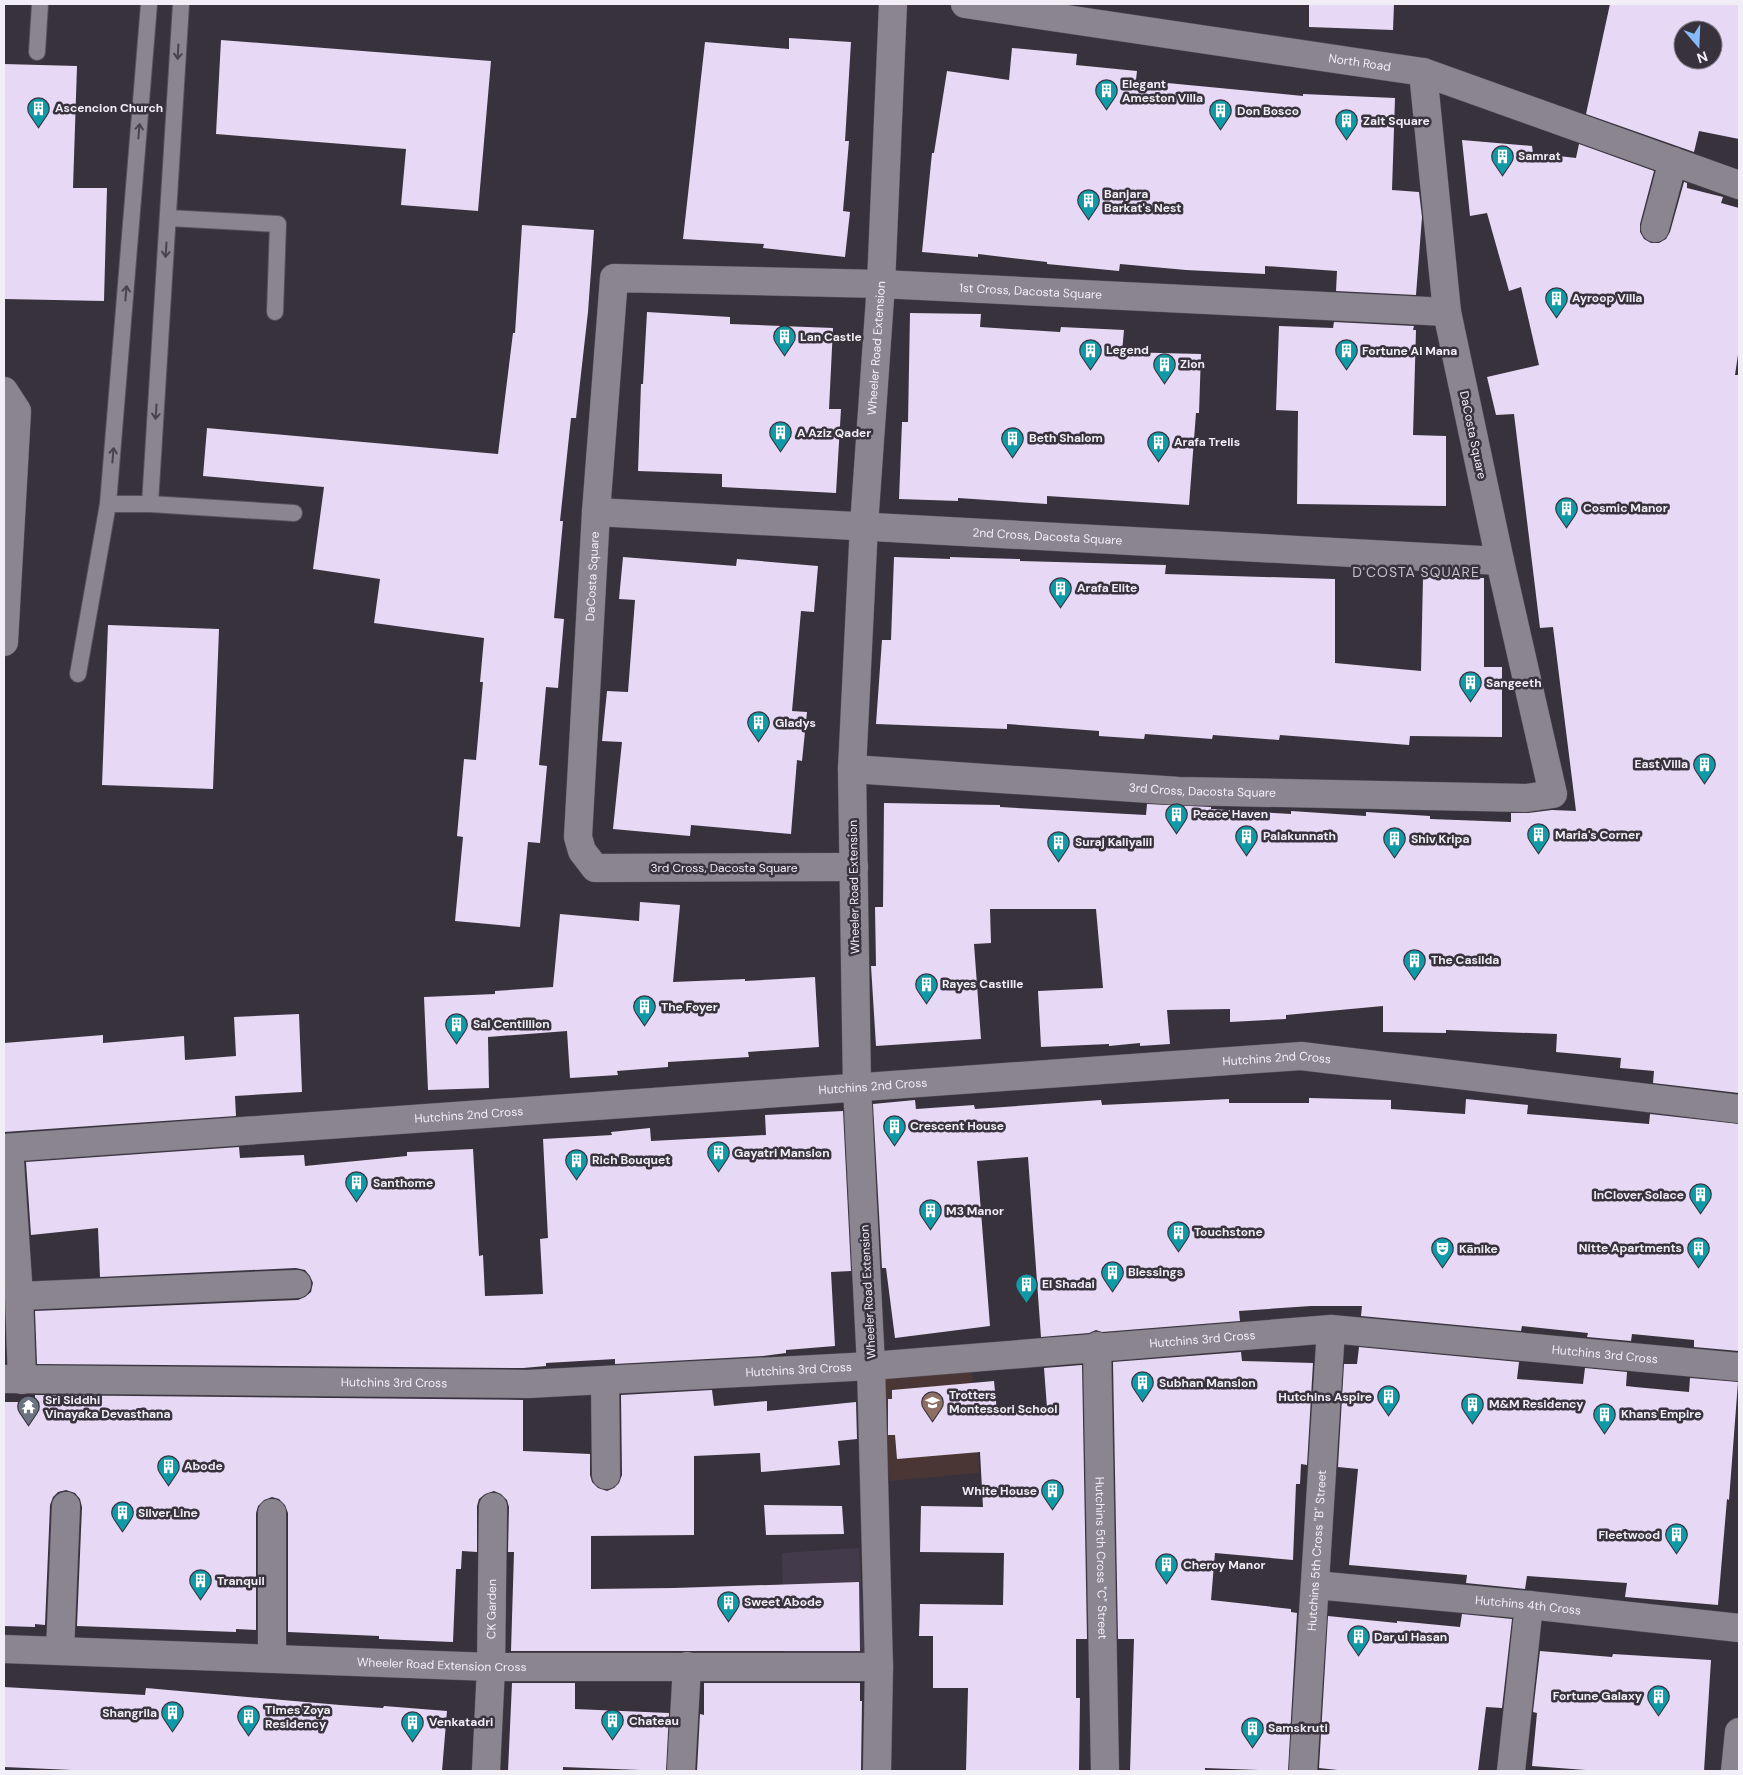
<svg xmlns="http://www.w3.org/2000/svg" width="1743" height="1775" font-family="'DM Sans',sans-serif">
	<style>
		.built { fill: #433b4b }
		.education { fill: #4b3636 }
		.building { fill: #e7d8f5; fill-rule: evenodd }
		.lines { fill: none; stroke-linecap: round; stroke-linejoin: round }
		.service-casing { stroke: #56515a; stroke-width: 18 }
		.minor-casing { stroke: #56515a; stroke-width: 29 }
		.tertiary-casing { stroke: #56515a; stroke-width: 29 }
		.service { stroke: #8b8590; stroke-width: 16 }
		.minor { stroke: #8b8590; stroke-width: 28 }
		.tertiary { stroke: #8b8590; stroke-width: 28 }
		.oneway { stroke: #48434d }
		.labels { text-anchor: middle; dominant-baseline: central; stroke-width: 5; stroke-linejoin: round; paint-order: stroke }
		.street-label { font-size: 12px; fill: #f1eef5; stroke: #37323c }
		.poi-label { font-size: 12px; font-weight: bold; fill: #f1eef5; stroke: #37323c; text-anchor: start }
		.neighbourhood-label { font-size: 14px; letter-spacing: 1px; fill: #c3bcc9; stroke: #37323c }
	</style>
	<rect width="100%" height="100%" fill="#37323c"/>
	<!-- built -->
	<path class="built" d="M859,1548L865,1663L784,1664L782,1553Z"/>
	<!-- education -->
	<path class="education" d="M972,1368L979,1473L889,1481L884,1377Z"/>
	<!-- building -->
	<path class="building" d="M1309,4H1394L1393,30L1309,27Z
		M1610,4H1739V139L1699,131L1694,152L1586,114ZM1683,30H1713V60H1683Z
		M789,38L851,42L845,141H849L843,211L850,212L845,257L763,248L764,244L683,239L705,42L789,49Z
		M221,40L491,61L478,211L401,205L406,149L216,134Z
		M1012,48L1077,54L1076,65L1137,71L1136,80L1303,96V94L1395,98L1392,190L1419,192L1422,217L1416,295L1336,291L1337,271L1265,266V274L1186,270L1120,264L1119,271L1047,264V262L978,254V257L922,252L932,153H934L947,71L1009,80Z
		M4,64L77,66L73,188H107L104,301L4,299Z
		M1462,140L1532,146L1533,153L1576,158L1579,144L1654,171L1640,224V232L1644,239L1651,243H1659L1666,239L1670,232L1684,182L1687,183V188L1723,197L1721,203L1739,208V348L1735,375H1739V1093L1653,1083L1654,1071L1620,1068L1621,1058L1556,1052L1557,1034L1446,1030V1033L1383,1032V1006L1286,1015V1019L1230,1022V1009L1167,1010L1170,1044L1140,1046V1043L1109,1046V1044L1041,1047L1038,991L1103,988L1096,909H990L991,943L974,944L981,1039L876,1046L871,966H876L875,907H883L884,803L1000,805V807L1146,815L1147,804L1211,807V809L1291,814V811L1366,816V812L1430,816V819L1511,822V813H1528L1552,810L1576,811L1553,627L1540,628L1514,414L1496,415L1487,377L1539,365L1521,287L1509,291L1487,213L1470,216Z
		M522,225L594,230L588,312L576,418H571L560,521H563L554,618L564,619L558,688L546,687L539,765L547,766L540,843L528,842L520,927L455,921L463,837L457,836L464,759L476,760L483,682H480L484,638L374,623L380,579L313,569L324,487L203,476L207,428L498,454L513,333H515Z
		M647,312L730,317V324L833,328L829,409H841L836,493L722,487V474L638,471L641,384H643Z
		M910,313L981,314L980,327L1060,332L1061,327L1124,330L1122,352L1201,354L1199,413H1196L1189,505L1047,496V504L958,498V501L899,499L902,422H908Z
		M1334,322L1414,326L1413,330H1416L1413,435L1446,436V506L1297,504L1298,411L1276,410L1279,326L1333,328Z
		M623,557L736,566L737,559L818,566L814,612L801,611L792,711L807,712L802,761L797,760L791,834L691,825L690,836L613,829L622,742L602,741L607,691L628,692L635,600L619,599Z
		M894,557L950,559V557L981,558L1020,559V561L1166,565L1165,574L1335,579V663L1421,671L1423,577L1484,578V667H1502V737L1410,736L1409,745L1280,735L1279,740L1213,735L1212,739L1145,734L1144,739L1099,736V731L1007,724V729L876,724L882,640H891Z
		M108,625L219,629L213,789L102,785Z
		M640,902L680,905L673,982L745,979V981L815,977L819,1047L748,1052L749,1057L668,1062V1067L617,1071L618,1075L570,1078L567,1031L488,1037L489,1088L428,1090L424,997L495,994V991L553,987L560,914L639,921Z
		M299,1014L302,1092L235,1096L236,1116L4,1132V1043L103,1035V1043L184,1036L185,1060L236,1056L234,1017Z
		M1309,1098L1391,1100V1109L1465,1114L1466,1099L1528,1105L1527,1114L1649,1124L1650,1114L1739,1124V1351L1694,1347V1340L1632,1334L1631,1341L1587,1337L1588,1333L1522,1326L1521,1331L1361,1316L1362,1306H1311L1239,1311L1240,1321L1102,1332L1096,1330L1089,1333L1041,1337L1028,1157L977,1161L990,1326L895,1338L886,1268H882L873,1104L915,1100L916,1109L974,1105L975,1109L1101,1100L1102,1105L1229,1099V1103H1309Z
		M843,1111L851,1271L831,1272L835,1346L786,1350V1353L763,1356L615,1364V1359L546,1363V1366L523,1368L37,1364L35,1311L298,1300L305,1297L311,1292L313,1283L310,1276L305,1270L296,1268L100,1277L98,1228L31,1235L26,1162L239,1147L240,1158L304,1155L305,1166L407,1156V1152L473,1149L479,1256L483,1255L485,1296L543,1294L540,1239L548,1238L543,1139L612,1135L611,1132L650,1128L651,1141L766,1135L765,1115Z
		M1359,1347L1519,1362L1517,1379L1583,1384L1585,1368L1627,1372L1626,1386L1635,1387L1689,1392L1690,1378L1738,1382L1729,1500L1727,1499L1718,1605L1625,1597L1627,1583L1527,1576L1525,1589L1466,1583L1467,1575L1349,1565L1358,1469L1338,1467L1344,1364H1357Z
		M1241,1352L1242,1361L1313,1363L1307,1465L1301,1464L1300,1484H1296L1293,1560L1215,1553L1211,1600L1291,1609V1612L1297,1613L1288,1771L1205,1768V1771H1130L1134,1639H1118L1113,1362Z
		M1082,1365L1087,1639H1076V1698H1080L1079,1771H966L968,1688H933V1636H919L920,1604L1003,1605L1004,1553L920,1552L921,1506L983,1507L980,1452L897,1459L895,1435H888V1399H892V1390L994,1381L997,1412L1047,1408L1044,1368Z
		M712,1390L714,1406L767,1401V1411L856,1402L857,1439L838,1441L840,1465L761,1472L760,1453L694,1456V1535L591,1536V1589L674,1588L859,1582L860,1651H511L514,1552H508L509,1507L507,1500L501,1494L494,1491L485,1494L479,1499L477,1506V1552L462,1551L461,1569H456L453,1642L379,1639V1636L288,1632V1513L285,1505L279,1499L272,1497L264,1500L258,1506L256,1513V1630L236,1629V1632L77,1626L82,1507L80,1499L75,1493L66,1490L58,1492L53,1497L50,1505L45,1625L35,1624V1627L4,1626V1402H35V1395L523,1400V1451L590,1454V1475L592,1482L598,1488L607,1491L614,1488L619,1483L622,1475L621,1395Z
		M764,1505L842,1506L844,1534L766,1535Z
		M1462,1614L1512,1619L1502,1708L1486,1707L1478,1771H1347L1319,1768L1328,1616L1397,1623V1621L1460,1627Z
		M1540,1651L1612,1657L1613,1654L1711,1660L1704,1771H1599L1532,1766L1537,1713L1533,1712Z
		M512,1683H575V1709L669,1713L666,1771L563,1767V1771H508Z
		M704,1683H860V1701H862L861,1771H697L700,1714L704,1715Z
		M4,1687L145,1695L146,1688L340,1705L383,1708L384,1706L447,1711L442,1771H95L4,1767Z"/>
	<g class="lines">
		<defs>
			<path id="service" d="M37,52L40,4
				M168,218L278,224L275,312
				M108,504H150L294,513
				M150,504L181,4
				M78,674L108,504L149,4"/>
			<g id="minor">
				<path id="s1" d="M965,4L1423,72L1739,185"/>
				<path d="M1655,228L1673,161"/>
				<path d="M4,391L17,411L4,642"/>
				<path id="s2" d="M596,512L1500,561"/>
				<path id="s3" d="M852,769L1179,791L1526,798L1553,794L1500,561L1447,312L1423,72"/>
				<path id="s4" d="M854,867L595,868L582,851L578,837L596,512L614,278L881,284L1447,312"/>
				<path id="s5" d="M4,1148L1301,1056L1739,1109"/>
				<path d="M9,1148L19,1296L22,1380"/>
				<path d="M19,1296L297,1284"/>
				<path id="s6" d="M1097,1346L1105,1771"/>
				<path id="s7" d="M4,1379L528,1384L871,1366L1331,1329L1739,1367"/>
				<path d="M605,1381L606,1475"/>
				<path d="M272,1513V1658"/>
				<path id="s8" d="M1315,1585L1529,1605L1739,1628"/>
				<path id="s9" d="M4,1649L491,1667H879"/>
				<path d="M60,1651L66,1506"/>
				<path id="s10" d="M486,1771L491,1667L493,1507"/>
				<path d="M681,1771L687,1666"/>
				<path id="s11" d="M1303,1771L1331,1329"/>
				<path d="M1511,1771L1529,1605"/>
			</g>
			<g id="tertiary">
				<path id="s12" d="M877,1771L879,1667L871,1366L857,1087L852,769L864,525L881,284L893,4"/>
				<path d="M1735,1771L1739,1732"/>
			</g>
		</defs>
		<!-- service casing -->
		<use href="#service" class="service-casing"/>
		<!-- minor casing -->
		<use href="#minor" class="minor-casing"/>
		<!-- tertiary casing -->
		<use href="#tertiary" class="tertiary-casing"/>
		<!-- service -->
		<use href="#service" class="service"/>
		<!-- minor -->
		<use href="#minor" class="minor"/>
		<!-- tertiary -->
		<use href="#tertiary" class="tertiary"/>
	</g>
	<!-- one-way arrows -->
	<defs><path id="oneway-shaft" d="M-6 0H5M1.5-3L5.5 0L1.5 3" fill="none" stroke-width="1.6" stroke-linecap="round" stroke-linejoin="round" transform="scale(1.25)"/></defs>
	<g class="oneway">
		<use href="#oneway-shaft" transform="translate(178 52) rotate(93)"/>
		<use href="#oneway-shaft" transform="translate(139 131) rotate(-85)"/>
		<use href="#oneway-shaft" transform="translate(166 250) rotate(94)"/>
		<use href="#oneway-shaft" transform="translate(126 293) rotate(-85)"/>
		<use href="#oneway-shaft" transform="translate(156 412) rotate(94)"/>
		<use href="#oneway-shaft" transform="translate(113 455) rotate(-85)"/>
	</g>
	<!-- icons -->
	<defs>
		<symbol id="building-pin" viewBox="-11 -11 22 30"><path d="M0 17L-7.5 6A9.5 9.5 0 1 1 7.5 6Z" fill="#0f9aa8" stroke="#37323c"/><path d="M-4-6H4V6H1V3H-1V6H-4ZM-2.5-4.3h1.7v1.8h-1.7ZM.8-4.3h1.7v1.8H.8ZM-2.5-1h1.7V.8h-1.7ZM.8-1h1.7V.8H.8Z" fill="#fff"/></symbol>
		<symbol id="theatre-pin" viewBox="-11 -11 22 30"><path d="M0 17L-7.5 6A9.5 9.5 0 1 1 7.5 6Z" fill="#0f9aa8" stroke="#37323c"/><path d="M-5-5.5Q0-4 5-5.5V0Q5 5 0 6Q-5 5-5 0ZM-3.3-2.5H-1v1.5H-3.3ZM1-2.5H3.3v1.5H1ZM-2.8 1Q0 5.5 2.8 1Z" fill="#fff"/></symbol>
		<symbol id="school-pin" viewBox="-11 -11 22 30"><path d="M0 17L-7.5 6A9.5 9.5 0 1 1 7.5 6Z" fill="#8d6e63" stroke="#37323c"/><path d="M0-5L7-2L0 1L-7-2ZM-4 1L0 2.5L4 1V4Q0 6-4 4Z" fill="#fff"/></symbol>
		<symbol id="temple-pin" viewBox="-11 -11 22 30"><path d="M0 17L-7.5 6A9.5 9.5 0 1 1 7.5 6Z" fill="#6b7280" stroke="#37323c"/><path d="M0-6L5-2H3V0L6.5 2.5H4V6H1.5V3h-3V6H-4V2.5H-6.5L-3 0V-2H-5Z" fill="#fff"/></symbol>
	</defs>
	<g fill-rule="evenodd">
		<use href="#building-pin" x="1094" y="78" width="25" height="34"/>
		<use href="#building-pin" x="26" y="96" width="25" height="34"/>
		<use href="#building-pin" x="1208" y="98" width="25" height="34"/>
		<use href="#building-pin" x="1334" y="108" width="25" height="34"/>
		<use href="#building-pin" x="1490" y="144" width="25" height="34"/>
		<use href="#building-pin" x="1076" y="188" width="25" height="34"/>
		<use href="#building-pin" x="1544" y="286" width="25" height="34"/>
		<use href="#building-pin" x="772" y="324" width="25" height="34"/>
		<use href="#building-pin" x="1078" y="338" width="25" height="34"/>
		<use href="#building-pin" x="1334" y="338" width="25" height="34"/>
		<use href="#building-pin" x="1152" y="352" width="25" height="34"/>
		<use href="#building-pin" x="768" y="420" width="25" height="34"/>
		<use href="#building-pin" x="1000" y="426" width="25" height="34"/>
		<use href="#building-pin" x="1146" y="430" width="25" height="34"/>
		<use href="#building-pin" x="1554" y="496" width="25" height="34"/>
		<use href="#building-pin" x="1048" y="576" width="25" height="34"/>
		<use href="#building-pin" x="1458" y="670" width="25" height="34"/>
		<use href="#building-pin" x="746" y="710" width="25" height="34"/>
		<use href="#building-pin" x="1692" y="752" width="25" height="34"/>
		<use href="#building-pin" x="1164" y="802" width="25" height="34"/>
		<use href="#building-pin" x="1526" y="822" width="25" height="34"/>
		<use href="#building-pin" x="1234" y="824" width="25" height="34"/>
		<use href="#building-pin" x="1382" y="826" width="25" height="34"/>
		<use href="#building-pin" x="1046" y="830" width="25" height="34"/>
		<use href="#building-pin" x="1402" y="948" width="25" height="34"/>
		<use href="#building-pin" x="914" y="972" width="25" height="34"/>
		<use href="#building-pin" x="632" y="994" width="25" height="34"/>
		<use href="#building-pin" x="444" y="1012" width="25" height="34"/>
		<use href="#building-pin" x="882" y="1114" width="25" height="34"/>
		<use href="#building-pin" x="706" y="1140" width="25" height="34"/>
		<use href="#building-pin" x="564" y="1148" width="25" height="34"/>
		<use href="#building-pin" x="344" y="1170" width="25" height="34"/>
		<use href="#building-pin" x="1688" y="1182" width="25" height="34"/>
		<use href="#building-pin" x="918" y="1198" width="25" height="34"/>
		<use href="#building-pin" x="1166" y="1220" width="25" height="34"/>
		<use href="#building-pin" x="1686" y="1236" width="25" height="34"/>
		<use href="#theatre-pin" x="1430" y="1236" width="25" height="34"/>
		<use href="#building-pin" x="1100" y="1260" width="25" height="34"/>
		<use href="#building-pin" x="1014" y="1272" width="25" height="34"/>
		<use href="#building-pin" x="1130" y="1370" width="25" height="34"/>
		<use href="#building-pin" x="1376" y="1384" width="25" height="34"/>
		<use href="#school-pin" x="920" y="1390" width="25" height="34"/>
		<use href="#building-pin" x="1460" y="1392" width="25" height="34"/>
		<use href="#temple-pin" x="16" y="1394" width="25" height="34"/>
		<use href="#building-pin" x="1592" y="1402" width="25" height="34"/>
		<use href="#building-pin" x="156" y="1454" width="25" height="34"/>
		<use href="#building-pin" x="1040" y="1478" width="25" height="34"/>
		<use href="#building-pin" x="110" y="1500" width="25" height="34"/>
		<use href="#building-pin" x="1664" y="1522" width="25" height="34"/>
		<use href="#building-pin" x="1154" y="1552" width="25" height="34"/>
		<use href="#building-pin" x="188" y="1568" width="25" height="34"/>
		<use href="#building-pin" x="716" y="1590" width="25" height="34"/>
		<use href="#building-pin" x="1346" y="1624" width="25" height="34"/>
		<use href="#building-pin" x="1646" y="1684" width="25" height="34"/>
		<use href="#building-pin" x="160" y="1700" width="25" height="34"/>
		<use href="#building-pin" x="236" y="1704" width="25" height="34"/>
		<use href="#building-pin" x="600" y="1708" width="25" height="34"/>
		<use href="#building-pin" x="400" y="1710" width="25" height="34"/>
		<use href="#building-pin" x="1240" y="1716" width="25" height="34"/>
	</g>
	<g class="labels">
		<!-- street labels -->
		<g class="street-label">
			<text stroke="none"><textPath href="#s1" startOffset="399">North Road</textPath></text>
			<text stroke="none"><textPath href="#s4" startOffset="1272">1st Cross, Dacosta Square</textPath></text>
			<text stroke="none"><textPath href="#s12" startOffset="1424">Wheeler Road Extension</textPath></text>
			<text transform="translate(1473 435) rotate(78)">DaCosta Square</text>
			<text stroke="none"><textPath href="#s2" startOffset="452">2nd Cross, Dacosta Square</textPath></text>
			<text stroke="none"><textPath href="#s4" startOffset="556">DaCosta Square</textPath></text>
			<text stroke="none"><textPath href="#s3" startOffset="351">3rd Cross, Dacosta Square</textPath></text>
			<text x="724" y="868">3rd Cross, Dacosta Square</text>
			<text transform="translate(854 887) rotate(-91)">Wheeler Road Extension</text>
			<text stroke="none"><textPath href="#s5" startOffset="1276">Hutchins 2nd Cross</textPath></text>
			<text stroke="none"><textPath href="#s5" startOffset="871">Hutchins 2nd Cross</textPath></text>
			<text stroke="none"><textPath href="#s5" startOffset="466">Hutchins 2nd Cross</textPath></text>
			<text transform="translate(868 1292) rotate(-93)">Wheeler Road Extension</text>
			<text stroke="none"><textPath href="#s7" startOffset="1200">Hutchins 3rd Cross</textPath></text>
			<text stroke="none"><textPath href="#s7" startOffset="1604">Hutchins 3rd Cross</textPath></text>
			<text stroke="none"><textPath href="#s7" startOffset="795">Hutchins 3rd Cross</textPath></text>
			<text stroke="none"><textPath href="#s7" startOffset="390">Hutchins 3rd Cross</textPath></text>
			<text stroke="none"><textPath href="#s11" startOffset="221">Hutchins 5th Cross "B" Street</textPath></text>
			<text stroke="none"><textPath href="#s6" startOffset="212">Hutchins 5th Cross "C" Street</textPath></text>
			<text stroke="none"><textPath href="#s8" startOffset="214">Hutchins 4th Cross</textPath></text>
			<text stroke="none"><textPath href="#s10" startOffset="162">CK Garden</textPath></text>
			<text stroke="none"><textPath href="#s9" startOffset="438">Wheeler Road Extension Cross</textPath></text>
		</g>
		<!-- poi labels -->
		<g class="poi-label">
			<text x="1122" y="84">Elegant<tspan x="1122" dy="14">Ameston Villa</tspan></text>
			<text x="55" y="108">Ascencion Church</text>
			<text x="1237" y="111">Don Bosco</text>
			<text x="1363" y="121">Zait Square</text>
			<text x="1518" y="156">Samrat</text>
			<text x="1104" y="194">Banjara<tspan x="1104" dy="14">Barkat's Nest</tspan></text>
			<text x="1572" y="298">Ayroop Villa</text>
			<text x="800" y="337">Lan Castle</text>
			<text x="1106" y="350">Legend</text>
			<text x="1362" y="351">Fortune Al Mana</text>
			<text x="1180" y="364">Zion</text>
			<text x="797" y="433">A Aziz Qader</text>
			<text x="1029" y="438">Beth Shalom</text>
			<text x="1174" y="442">Arafa Trelis</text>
			<text x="1583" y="508">Cosmic Manor</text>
			<text x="1077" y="588">Arafa Elite</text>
			<text x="1486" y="683">Sangeeth</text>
			<text x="775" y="723">Gladys</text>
			<text x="1688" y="764" text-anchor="end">East Villa</text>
			<text x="1193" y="814">Peace Haven</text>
			<text x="1555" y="835">Maria's Corner</text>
			<text x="1263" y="836">Palakunnath</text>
			<text x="1411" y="839">Shiv Kripa</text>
			<text x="1075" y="842">Suraj Kaliyalil</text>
			<text x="1431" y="960">The Casilda</text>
			<text x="942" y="984">Rayes Castille</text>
			<text x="661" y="1007">The Foyer</text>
			<text x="473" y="1024">Sai Centillion</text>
			<text x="910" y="1126">Crescent House</text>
			<text x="734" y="1153">Gayatri Mansion</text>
			<text x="592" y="1160">Rich Bouquet</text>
			<text x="373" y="1183">Santhome</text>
			<text x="1684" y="1195" text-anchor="end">InClover Solace</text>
			<text x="946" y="1211">M3 Manor</text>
			<text x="1194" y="1232">Touchstone</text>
			<text x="1682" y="1248" text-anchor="end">Nitte Apartments</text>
			<text x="1459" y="1249">Kānike</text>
			<text x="1128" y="1272">Blessings</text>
			<text x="1042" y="1284">El Shadai</text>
			<text x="1159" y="1383">Subhan Mansion</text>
			<text x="949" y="1395">Trotters<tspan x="949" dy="14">Montessori School</tspan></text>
			<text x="1372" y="1397" text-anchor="end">Hutchins Aspire</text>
			<text x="45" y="1400">Sri Siddhi<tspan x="45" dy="14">Vinayaka Devasthana</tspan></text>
			<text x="1489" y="1404">M&amp;M Residency</text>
			<text x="1621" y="1414">Khans Empire</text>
			<text x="184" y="1466">Abode</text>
			<text x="1037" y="1491" text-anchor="end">White House</text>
			<text x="138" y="1513">Silver Line</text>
			<text x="1660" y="1535" text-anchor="end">Fleetwood</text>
			<text x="1183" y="1565">Cheroy Manor</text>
			<text x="217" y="1581">Tranquil</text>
			<text x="744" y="1602">Sweet Abode</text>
			<text x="1374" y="1637">Dar ul Hasan</text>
			<text x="1642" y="1696" text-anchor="end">Fortune Galaxy</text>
			<text x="265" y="1710">Times Zoya<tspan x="265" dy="14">Residency</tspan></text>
			<text x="157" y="1713" text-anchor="end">Shangrila</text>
			<text x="629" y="1721">Chateau</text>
			<text x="429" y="1722">Venkatadri</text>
			<text x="1268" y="1728">Samskruti</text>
		</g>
		<!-- neighbourhood labels -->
		<g class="neighbourhood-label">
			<text x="1416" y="572">D'COSTA SQUARE</text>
		</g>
	</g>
	<!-- border -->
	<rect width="1743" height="1775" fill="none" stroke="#f1eef5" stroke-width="10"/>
	<!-- north arrow -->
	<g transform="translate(1698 45) rotate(161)"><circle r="24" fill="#37323c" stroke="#817d86"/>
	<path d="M0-4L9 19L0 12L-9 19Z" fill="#86bbfb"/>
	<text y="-8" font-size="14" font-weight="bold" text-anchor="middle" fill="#f1eef5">N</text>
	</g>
</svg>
